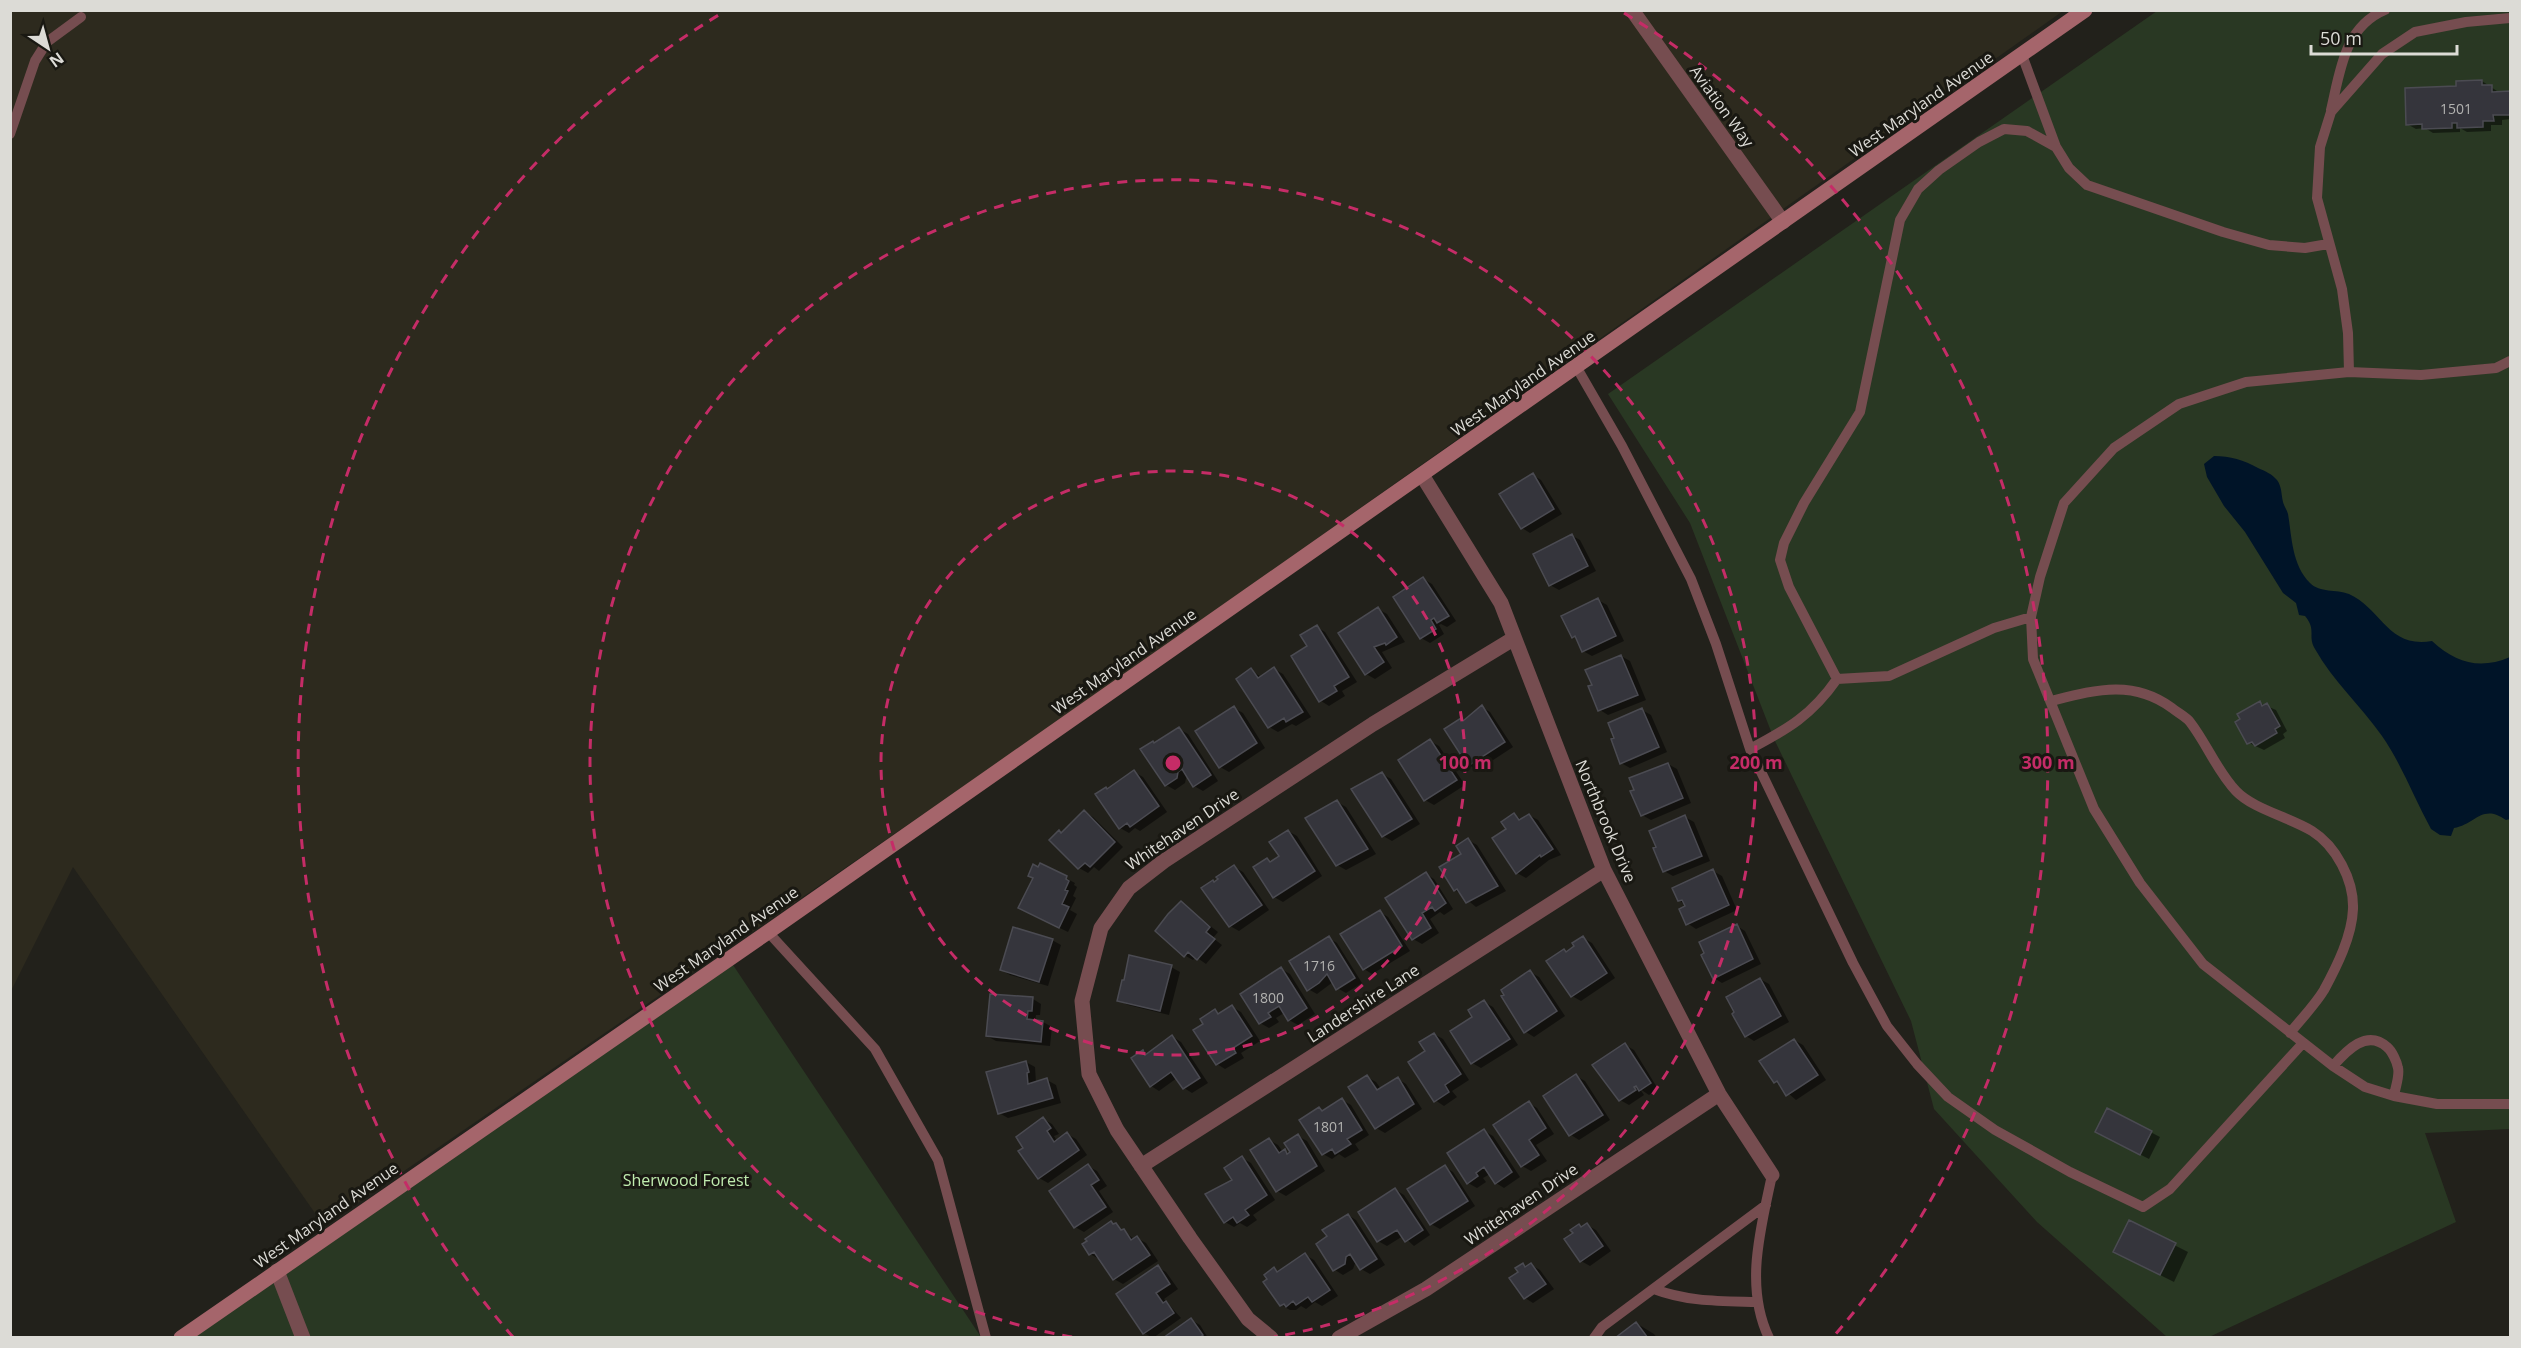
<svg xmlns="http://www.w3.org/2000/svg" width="2521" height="1348" font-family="'Open Sans',sans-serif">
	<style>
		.built { fill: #2d2a1e }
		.green { fill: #293823 }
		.water { fill: #001428 }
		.shadow { fill: #0007 }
		.building { fill: #35353c; stroke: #4b4b52; stroke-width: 1.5 }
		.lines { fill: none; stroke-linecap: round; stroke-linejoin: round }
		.lane { stroke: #764d50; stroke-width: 10 }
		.street { stroke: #764d50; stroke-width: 15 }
		.secondary { stroke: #a5656b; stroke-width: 15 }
		.ring { fill: none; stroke: #c52c67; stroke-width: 3; stroke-dasharray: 10 8 }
		.labels { text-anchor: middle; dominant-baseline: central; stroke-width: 6; stroke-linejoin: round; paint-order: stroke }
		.number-label { font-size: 14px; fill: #b2b2b0 }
		.street-label { font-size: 16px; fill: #dcdbd6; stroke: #191812 }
		.park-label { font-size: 16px; fill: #bfebae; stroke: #191812 }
		.centre { fill: #c52c67; stroke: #191812; stroke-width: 3 }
		.ring-label { font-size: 18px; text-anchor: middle; font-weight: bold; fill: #c52c67; stroke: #191812; stroke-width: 6; stroke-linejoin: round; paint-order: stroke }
	</style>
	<rect width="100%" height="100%" fill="#22211b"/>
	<!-- built -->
	<path class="built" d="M11,11H2063L1069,714L324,1226L73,867L11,991Z"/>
	<!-- green -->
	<path class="green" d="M2157,11H2510V1129L2425,1133L2456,1222L2207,1338L2167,1337L2037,1222L1934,1109L1911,1021L1774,739L1690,523L1608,394Z
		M729,959L981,1337L181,1338Z"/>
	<!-- water -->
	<path class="water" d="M2214,456C2230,456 2244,460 2258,468C2265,471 2272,474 2277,480C2282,487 2281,493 2283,502C2284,506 2287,510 2288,514C2292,538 2292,565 2310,583C2320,593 2336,589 2349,594C2381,608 2388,649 2432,641C2456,663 2480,670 2510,657V819L2506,820C2482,803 2476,824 2454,828L2451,836L2440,835L2431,829C2414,798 2402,765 2382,736C2361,706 2333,681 2315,649C2307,636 2317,630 2305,616L2299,615L2296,603L2283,593L2245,532L2224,506L2207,477L2204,464Z"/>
	<!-- shadow -->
	<path class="shadow" d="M2482,81L2500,93L2510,92V119L2502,120V125H2491V131L2467,132L2460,128V132L2433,133L2425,128L2416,129L2407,124L2458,87Z
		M1533,475L1541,480L1562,514L1530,533L1522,528Z
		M1571,535L1580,540L1596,571L1559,590L1550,585Z
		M1423,579L1432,584L1456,621L1447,627L1441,624L1439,625L1444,634L1430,643L1421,638Z
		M1598,600L1607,605L1624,641L1592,656L1583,651L1578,639L1573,637Z
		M1378,609L1387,614L1405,642L1382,652L1392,668L1375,679L1366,674Z
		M1317,627L1325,632L1357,682L1342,691L1345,696L1329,706L1321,701L1309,647Z
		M1621,656L1630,661L1646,700L1608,715L1600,710L1594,685Z
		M1274,669L1283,674L1311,717L1296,726L1292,724L1278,732L1269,727L1238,679L1251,670L1261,677Z
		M2260,703L2276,710L2287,731L2283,734L2285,738L2264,750L2249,743L2242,719Z
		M1482,707L1490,712L1513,747L1478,770L1469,765L1446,730L1464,722Z
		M1234,708L1243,713L1265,748L1229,772L1220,767Z
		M1642,710L1651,715L1667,752L1630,768L1621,763Z
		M1179,729L1188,734L1218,781L1203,791L1194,786L1187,774L1185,783L1175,790L1166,785L1155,744Z
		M1430,741L1439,746L1465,785L1434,805L1425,800Z
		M1668,764L1677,769L1691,803L1651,820L1642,815Z
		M1134,772L1143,777L1167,812L1140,831L1135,828L1129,833L1120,828L1108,790Z
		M1382,774L1391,779L1420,824L1392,841L1383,836Z
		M1337,802L1346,807L1376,854L1346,870L1337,865Z
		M1084,812L1093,817L1123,847L1099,871L1094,867L1088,873L1079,868L1051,840L1062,834Z
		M1514,815L1523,820L1529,815L1538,820L1561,855L1549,860L1526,878L1517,873L1508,829Z
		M1685,817L1694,822L1710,861L1673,876L1664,871Z
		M1288,831L1297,836L1322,876L1283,902L1274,897L1267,859L1272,862L1281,857Z
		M1468,840L1477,845L1506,891L1476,907L1455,890Z
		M1041,865L1075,883L1074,885L1077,887L1073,896L1076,898L1070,910L1077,914L1068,932L1029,913L1034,878Z
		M1234,867L1243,872L1269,910L1239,931L1230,926L1216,883Z
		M1713,871L1722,876L1737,910L1696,929L1687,923V907L1679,900Z
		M1426,874L1434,879L1453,909L1444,915L1440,912L1430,919L1439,933L1422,944L1413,939Z
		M1181,903L1218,932L1213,938L1222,945L1206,964L1196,957L1193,960L1184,955Z
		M1380,912L1388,917L1410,951L1372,974L1364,969Z
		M1737,926L1745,931L1761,964L1722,983L1714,978L1706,954Z
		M1329,938L1337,943L1362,983L1346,993L1337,988L1333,982L1317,994L1308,989Z
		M1583,938L1592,943L1615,978L1581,1001L1572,996L1568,953Z
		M1052,940L1061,945L1048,986L1010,975L1001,970Z
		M1171,967L1180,972L1169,1015L1128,1005L1119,1000Z
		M1281,969L1290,974L1315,1014L1298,1025L1289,1020L1284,1013L1276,1018L1279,1022L1269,1028L1260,1023Z
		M1530,972L1539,977L1565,1016L1534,1037L1526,1032Z
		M1760,979L1769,984L1789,1022L1754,1041L1746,1036Z
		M1033,999L1041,1004L1040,1015H1036L1035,1021L1043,1022L1052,1027L1050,1046L996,1041L987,1036Z
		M1484,1002L1493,1007L1518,1045L1481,1068L1472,1063L1474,1017Z
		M1232,1007L1241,1012L1260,1041L1241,1053L1244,1058L1225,1069L1217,1064L1205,1025L1215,1011L1221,1014Z
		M1434,1034L1443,1039L1469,1080L1452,1091L1457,1097L1444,1106L1435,1100L1427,1051Z
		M1173,1037L1181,1042L1208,1083L1192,1093L1184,1088L1177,1078L1159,1091L1151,1086L1143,1052L1148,1055Z
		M1794,1040L1803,1045L1826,1080L1796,1100L1775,1082Z
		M1625,1045L1634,1050L1658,1089L1649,1095L1640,1089L1644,1095L1629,1105L1620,1100Z
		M1026,1062L1035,1067L1036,1083L1047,1080L1056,1085L1061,1103L1008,1118L999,1113Z
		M1576,1076L1585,1081L1610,1120L1579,1140L1571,1135L1545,1096Z
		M1367,1077L1376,1082L1381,1089L1398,1079L1406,1084L1422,1109L1385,1133L1376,1128Z
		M1342,1100L1351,1105L1369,1135L1355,1144L1359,1150L1345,1158L1339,1154L1332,1159L1323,1154L1319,1109L1325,1112Z
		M1529,1103L1537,1108L1554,1134L1536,1145L1547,1161L1531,1171L1522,1166Z
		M2108,1110L2160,1137L2149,1159L2106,1137Z
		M1043,1119L1052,1124L1059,1134L1054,1136L1057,1141L1067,1134L1076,1139L1087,1155L1048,1183L1039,1178L1025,1148Z
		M1484,1131L1493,1136L1520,1177L1504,1188L1496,1183L1490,1174L1483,1178L1486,1182L1477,1188L1468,1183Z
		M1298,1136L1307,1141L1325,1171L1286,1196L1277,1191L1269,1140L1278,1145L1283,1152L1285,1151L1290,1154Z
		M1242,1158L1251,1163L1275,1200L1253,1215L1257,1220L1247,1227L1240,1223L1234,1227L1225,1222L1234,1181Z
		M1088,1166L1097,1171L1107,1186L1099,1191L1113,1212L1084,1232L1075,1227Z
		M1445,1167L1453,1172L1475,1206L1440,1229L1431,1224Z
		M1396,1190L1404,1195L1430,1235L1414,1246L1403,1236L1387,1246L1378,1241Z
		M1348,1215L1356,1220L1385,1265L1370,1274L1361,1269L1356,1261L1353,1269L1343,1275L1335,1270L1318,1244L1329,1237Z
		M2129,1222L2188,1252L2174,1282L2128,1259Z
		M1116,1225L1135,1240L1137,1238L1146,1243L1158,1261L1123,1284L1114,1279L1099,1259L1090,1254L1089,1242Z
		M1587,1225L1596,1230L1611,1251L1590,1266L1581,1261L1582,1228Z
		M1305,1255L1314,1260L1338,1296L1322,1306L1315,1302L1306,1309L1301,1306L1296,1310H1290L1281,1305L1274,1269L1279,1272Z
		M1523,1265L1527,1267L1531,1265L1540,1270L1554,1289L1533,1303L1525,1298L1520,1273Z
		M1158,1267L1166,1272L1178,1289L1164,1299L1181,1318L1153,1338L1144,1333Z
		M1191,1320L1200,1325L1208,1338H1165Z
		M1636,1323L1654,1334L1657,1338H1618Z"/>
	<!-- building -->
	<path class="building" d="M2482,80V85H2492V92L2510,91V115H2493L2494,121H2483V127L2457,128V123H2452V128L2422,129V124L2406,125L2405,88L2456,86V81Z
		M1533,473L1554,509L1521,529L1499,494Z
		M1572,534L1588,566L1549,586L1533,554Z
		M1423,577L1449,616L1437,623L1434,618L1431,620L1436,629L1420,639L1393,597Z
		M1598,598L1616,636L1582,652L1575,636L1572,638L1561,616Z
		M1378,607L1397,637L1386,645L1385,643L1374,647L1384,662L1365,675L1338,633Z
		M1317,625L1349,677L1334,686L1337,691L1319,702L1291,656L1307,646L1300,635Z
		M1621,655L1638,695L1598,711L1588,686L1592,685L1585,670Z
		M1274,667L1303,712L1286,722L1284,718L1268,728L1236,679L1251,668L1258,678Z
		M2260,701L2262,706L2267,703L2280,726L2275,729L2277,733L2255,746L2252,742L2247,744L2235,722L2240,719L2237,714Z
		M1482,705L1505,742L1468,766L1444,729L1461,718L1463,721Z
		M1234,706L1257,743L1219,768L1195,731Z
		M1642,708L1659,747L1620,764L1611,739L1614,738L1608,723Z
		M1179,727L1211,775L1193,787L1182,769L1178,772L1177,778L1165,786L1140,749L1153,741L1154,743Z
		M1430,739L1457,780L1424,801L1398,760Z
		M1668,763L1683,798L1641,816L1630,791L1634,790L1629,778Z
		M1134,770L1159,806L1130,827L1127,823L1119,829L1095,794L1106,787L1107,789Z
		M1382,772L1412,819L1382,837L1351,789Z
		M1337,800L1368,849L1336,866L1305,818Z
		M1084,810L1115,842L1090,867L1085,863L1078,869L1049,840L1059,830L1061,833Z
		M1514,813L1519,820L1529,814L1553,849L1541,857L1540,855L1516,874L1492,838L1506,829L1501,822Z
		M1685,815L1702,856L1663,872L1653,848L1656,847L1649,831Z
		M1288,830L1315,871L1273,898L1253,867L1267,858L1270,862L1279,856L1269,842Z
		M1468,838L1498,886L1466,903L1457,889L1454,891L1439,867L1461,854L1456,846Z
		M1040,863L1067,876L1066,879L1069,881L1065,890L1068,891L1062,904L1069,907L1059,928L1018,908L1033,878L1028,876L1033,864L1038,867Z
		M1234,865L1262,905L1229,927L1201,888L1213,880L1214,882L1218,879L1216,877Z
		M1713,869L1729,905L1686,925L1679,909L1685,906L1682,900L1678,901L1672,888Z
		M1426,872L1446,903L1435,911L1432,907L1422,913L1431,928L1412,940L1385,898Z
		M1181,901L1210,927L1206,932L1215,939L1197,960L1188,952L1184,957L1155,931L1168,914Z
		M1380,910L1402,946L1363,970L1340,934Z
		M1737,924L1753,959L1713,979L1701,955L1704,953L1699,942Z
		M1013,927L1053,939L1039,982L1000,970Z
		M1329,936L1355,978L1336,990L1327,974L1319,983L1307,991L1289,961Z
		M1583,936L1607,973L1571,997L1546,961L1564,949L1566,952L1574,946L1572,943Z
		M1129,955L1172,965L1160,1011L1117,1001L1122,980H1124Z
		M1281,967L1307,1008L1288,1021L1279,1006L1268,1013L1271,1017L1259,1024L1240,994Z
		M1530,970L1557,1011L1524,1033L1501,996L1504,995L1501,990Z
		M1760,978L1781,1016L1745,1037L1732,1014L1734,1012L1726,997Z
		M990,994L1033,997L1032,1011H1028L1027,1019L1043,1021L1041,1042L986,1036Z
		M1484,1000L1510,1039L1471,1064L1450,1031L1472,1017L1468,1010Z
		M1232,1005L1252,1036L1233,1048L1236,1053L1216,1065L1193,1030L1203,1024L1200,1019L1215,1009L1218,1014Z
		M1434,1033L1461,1074L1445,1085L1449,1092L1434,1102L1408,1062L1425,1051L1419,1042Z
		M1172,1035L1200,1078L1183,1089L1171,1072L1150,1087L1131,1058L1143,1050L1145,1055Z
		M1794,1039L1818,1075L1786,1096L1777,1081L1774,1083L1759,1061Z
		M1625,1043L1651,1083L1639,1091L1636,1086L1634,1087L1636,1090L1619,1101L1592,1065Z
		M1026,1061L1029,1072L1027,1073L1028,1084L1047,1078L1053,1098L998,1114L986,1072Z
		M1576,1074L1603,1115L1569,1136L1543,1096Z
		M1367,1075L1377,1090L1398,1077L1414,1104L1375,1129L1348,1087Z
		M1342,1098L1362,1130L1347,1139L1351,1144L1335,1154L1332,1149L1322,1155L1299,1120L1319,1107L1322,1111Z
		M1529,1101L1546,1128L1529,1140L1539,1155L1521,1167L1493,1125Z
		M2107,1108L2152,1131L2140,1155L2095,1132Z
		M1043,1117L1051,1128L1047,1131L1054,1142L1067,1132L1079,1150L1038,1179L1018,1151L1023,1148L1016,1137Z
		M1484,1129L1512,1172L1495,1184L1484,1167L1476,1173L1478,1176L1467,1184L1447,1153Z
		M1298,1134L1317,1166L1276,1192L1250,1150L1269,1138L1279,1153L1285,1149L1287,1154L1290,1152L1284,1143Z
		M1242,1156L1267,1195L1245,1210L1249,1215L1237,1223L1233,1217L1224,1223L1205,1194L1232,1180L1224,1168Z
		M1088,1164L1099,1180L1091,1185L1106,1207L1074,1228L1049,1191Z
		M1445,1165L1468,1201L1430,1225L1407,1189Z
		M1395,1188L1423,1230L1405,1242L1397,1230L1377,1242L1358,1212Z
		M1348,1214L1377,1259L1360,1270L1350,1254L1346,1257L1345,1264L1333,1271L1316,1244L1327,1236L1322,1230Z
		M2129,1220L2176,1243L2160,1275L2113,1252Z
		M1111,1221L1113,1224L1116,1223L1121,1230L1124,1229L1131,1240L1137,1236L1150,1255L1113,1280L1094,1252L1089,1255L1082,1244L1087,1241L1085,1239Z
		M1587,1223L1603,1246L1580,1262L1564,1239L1573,1233L1570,1230L1579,1224L1581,1227Z
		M1305,1253L1330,1290L1312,1302L1308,1297L1296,1305L1293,1301L1286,1307L1284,1304L1280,1306L1263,1282L1267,1279L1264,1275L1274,1267L1277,1272Z
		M1523,1263L1525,1267L1531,1263L1546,1284L1524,1299L1509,1278L1518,1272L1515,1268Z
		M1158,1265L1170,1284L1156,1293L1163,1303L1166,1301L1174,1313L1143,1334L1116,1294Z
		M1191,1318L1203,1335L1199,1338H1163Z
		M1636,1322L1648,1338H1615Z"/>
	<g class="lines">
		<!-- lane -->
		<path class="lane" d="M2022,55L2056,147L2069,168L2087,185L2223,232L2269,245L2305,248L2328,244
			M2331,110C2340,72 2344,27 2385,10
			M10,134L35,61L47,42L81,17
			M2510,361L2496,368L2421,375L2349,372L2246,382L2179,404L2114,448L2064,503L2040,577L2031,617L2033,659L2094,809L2140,883L2203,964L2333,1066L2365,1087L2394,1096L2437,1104H2510
			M1577,368L1622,446L1691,579L1716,644L1750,749L1853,963L1887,1026L1917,1064L1948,1097L1995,1130L2070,1172L2143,1207L2170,1189L2303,1043
			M2349,372L2348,333L2342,289L2317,198L2320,147L2331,112L2382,54L2415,32L2466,22L2510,18
			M1837,679L1789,587L1780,560L1784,543L1804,503L1860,412L1900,220L1918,189L1939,170L1979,142L2004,129L2027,131L2056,147
			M2051,701C2095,690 2133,679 2172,708C2178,713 2186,717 2190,722C2207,744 2217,771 2236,791C2253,809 2289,817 2312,831C2336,846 2354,880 2353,909C2352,936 2337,966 2324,990C2315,1005 2301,1019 2290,1033
			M1750,749C1788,729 1812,715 1837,679L1889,676L1994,628L2031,617
			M768,932L875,1049L938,1160L986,1338
			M2333,1066C2347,1050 2367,1029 2387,1047C2392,1051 2397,1062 2398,1068C2400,1076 2395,1088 2394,1096
			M1654,1289C1688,1302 1721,1301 1757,1302
			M1594,1338L1602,1327L1766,1205
			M1769,1338C1744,1286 1761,1228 1772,1175"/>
		<!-- street -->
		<path class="street" d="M1632,10L1783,222
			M1422,475L1501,603L1604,870L1719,1094L1772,1175
			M1141,1166L1604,870
			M277,1271L303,1338
			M1271,1338L1248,1319L1190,1238L1117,1130L1089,1074L1082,1001L1101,928L1129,888L1164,861L1373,724L1513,639
			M1339,1338L1426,1289L1719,1094"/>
		<!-- secondary -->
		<path class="secondary" d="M181,1338L768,932L2085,10"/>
	</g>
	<!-- distance rings -->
	<g class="ring">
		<circle cx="1173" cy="763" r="292"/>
		<path d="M1072 1337A583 583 0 1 1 1274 1337"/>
		<path d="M513 1337A875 875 0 0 1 722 13M1624 13A875 875 0 0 1 1833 1337"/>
	</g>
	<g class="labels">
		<!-- number labels -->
		<g class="number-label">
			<text x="2456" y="108">1501</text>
			<text x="1319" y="965">1716</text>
			<text x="1268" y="997">1800</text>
			<text x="1329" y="1126">1801</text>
		</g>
		<!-- street labels -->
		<g class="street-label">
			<text transform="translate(1921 104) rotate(-35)">West Maryland Avenue</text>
			<text transform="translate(1722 106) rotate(54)">Aviation Way</text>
			<text transform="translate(1523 383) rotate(-35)">West Maryland Avenue</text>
			<text transform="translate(1124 661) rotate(-35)">West Maryland Avenue</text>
			<text transform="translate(1606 821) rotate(67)">Northbrook Drive</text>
			<text transform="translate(1182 829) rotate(-34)">Whitehaven Drive</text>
			<text transform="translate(726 939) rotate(-35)">West Maryland Avenue</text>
			<text transform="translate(1363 1003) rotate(-33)">Landershire Lane</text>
			<text transform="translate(1521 1204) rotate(-34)">Whitehaven Drive</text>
			<text transform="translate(326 1215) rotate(-35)">West Maryland Avenue</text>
		</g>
		<!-- park labels -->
		<g class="park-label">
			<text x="686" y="1180">Sherwood Forest</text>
		</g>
	</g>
	<circle cx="1173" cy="763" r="9" class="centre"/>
	<g class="ring-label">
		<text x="1465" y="769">100 m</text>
		<text x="1756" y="769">200 m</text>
		<text x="2048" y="769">300 m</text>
	</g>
	<!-- border -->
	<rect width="2521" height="1348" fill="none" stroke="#dcdbd6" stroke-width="24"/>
	<!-- north arrow -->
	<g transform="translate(48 48) rotate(144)" stroke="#191812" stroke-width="4.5" paint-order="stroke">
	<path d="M0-4.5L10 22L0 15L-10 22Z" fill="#dcdbd6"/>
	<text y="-9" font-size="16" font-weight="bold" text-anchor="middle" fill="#dcdbd6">N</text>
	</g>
	<!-- scale -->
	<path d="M2311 45v9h146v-9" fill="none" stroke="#dcdbd6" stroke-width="3"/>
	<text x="2320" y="45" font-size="18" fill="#dcdbd6" stroke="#191812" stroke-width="4.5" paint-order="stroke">50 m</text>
</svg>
